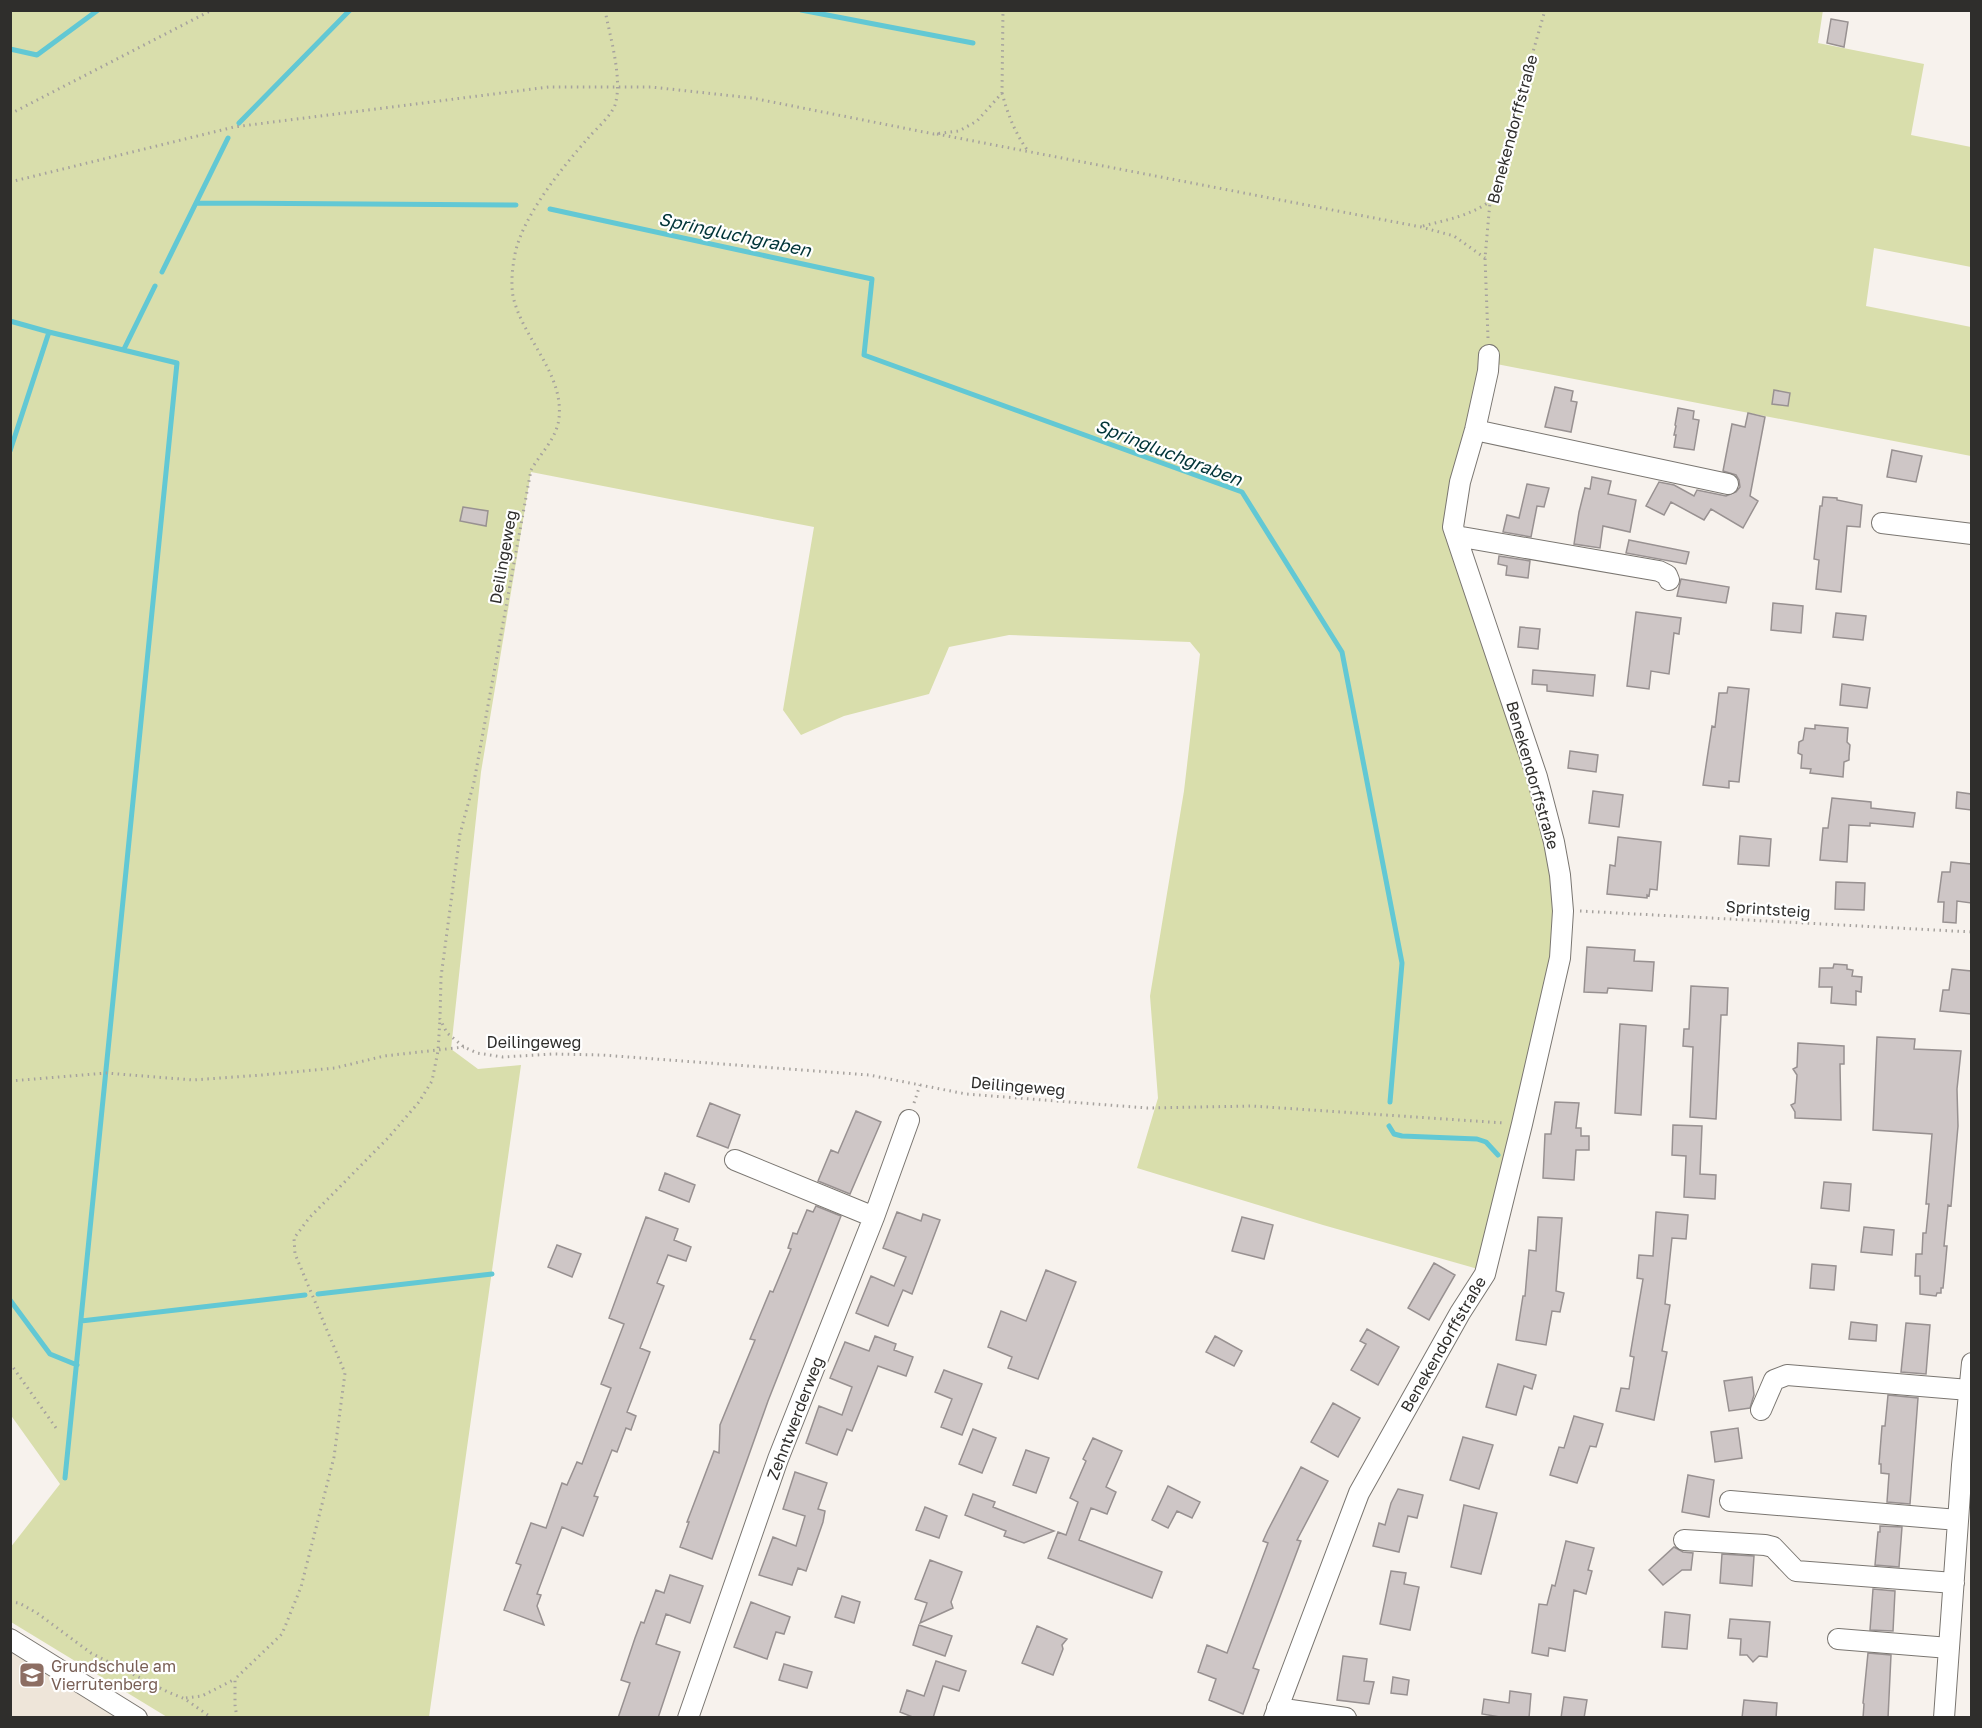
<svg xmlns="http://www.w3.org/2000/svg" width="1982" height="1728" font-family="'Golos Text',sans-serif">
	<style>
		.built { fill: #eee5d9 }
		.green { fill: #d9deac }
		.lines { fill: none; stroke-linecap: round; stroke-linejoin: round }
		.stream { stroke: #62c8d4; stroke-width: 5 }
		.building { fill: #cec6c6; stroke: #989191; stroke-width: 1.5 }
		.minor-casing { stroke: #7a7671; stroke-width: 22 }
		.path { stroke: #a6a29e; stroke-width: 3; stroke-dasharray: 1.5 4.5; stroke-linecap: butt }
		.minor { stroke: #fff; stroke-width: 20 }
		.labels { text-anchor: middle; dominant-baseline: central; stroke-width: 4.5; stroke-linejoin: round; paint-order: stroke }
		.street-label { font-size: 16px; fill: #2f2e2c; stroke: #fff }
		.education-label { font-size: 16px; fill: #785e54; stroke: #fff; text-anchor: start }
		.water-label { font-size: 18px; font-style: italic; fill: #003438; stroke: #fff }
	</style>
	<rect width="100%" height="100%" fill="#f7f2ed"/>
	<!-- built -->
	<path class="built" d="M10,1649L123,1717H11Z"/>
	<!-- green -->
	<path class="green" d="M1823,10L1818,43L1924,64L1911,135L1971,147V267L1874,248L1866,306L1971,327V456L1481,361L1453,484L1490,665L1547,843L1557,907L1552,958L1478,1269L1323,1225L1137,1168L1158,1098L1150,996L1184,791L1200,654L1190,642L1009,635L949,647L929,694L844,716L801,735L783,710L814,527L531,472L481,772L451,1049L478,1069L521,1065L429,1717H167L11,1622L10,1548L60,1484L10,1414L11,11Z"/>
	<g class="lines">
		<!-- stream -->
		<path class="stream" d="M801,10L973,43
			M10,49L37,55L98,10
			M239,123L350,10
			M197,203L516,205
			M550,209L872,279L864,355L1242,492L1342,652L1402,963L1390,1102
			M162,272L228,138
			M10,321L49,332L177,363L65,1478
			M124,349L155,286
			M10,451L49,332
			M1389,1126L1394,1134L1402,1136L1477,1139L1486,1142L1498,1155
			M318,1294L492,1274
			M10,1300L50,1354L77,1365
			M81,1321L305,1295"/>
	</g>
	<!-- building -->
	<path class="building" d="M1831,19L1848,22L1844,47L1827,43Z
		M1555,387L1573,391L1571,401L1577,402L1571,432L1545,427Z
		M1774,390L1790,393L1788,406L1772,404Z
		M1678,408L1694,411L1693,419L1699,420L1694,450L1674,447L1676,435H1674L1676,426L1675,425Z
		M1748,413L1765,417L1750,496L1758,501L1743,528L1711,509L1704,520L1671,502L1664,515L1646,506L1659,482L1674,485L1694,496L1697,490L1726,496L1736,492L1740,487L1739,480L1736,475L1723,471L1732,424L1745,427Z
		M1892,450L1922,456L1916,482L1887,477Z
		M1592,477L1611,481L1608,494L1636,500L1630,532L1603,526L1600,548L1574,544L1579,512L1585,488L1590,489Z
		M1527,484L1549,488L1544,507L1537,506L1531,537L1503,532L1507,515L1519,518Z
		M1823,497L1837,498V500L1862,505L1860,527L1847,526L1841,592L1816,589L1819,560L1814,559L1820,506H1822Z
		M463,507L488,511L486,526L460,521Z
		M1629,540L1689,552L1686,564L1626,553Z
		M1499,556L1530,561L1528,578L1506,575L1507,566L1498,564Z
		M1681,579L1729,587L1726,603L1677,596Z
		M1773,603L1803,606L1801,633L1771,630Z
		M1636,612L1681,618L1679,634L1674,633L1669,674L1651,671L1649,689L1627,686Z
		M1836,613L1866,616L1863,640L1833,637Z
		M1520,627L1540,629L1538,649L1518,647Z
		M1533,670L1595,675L1593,696L1547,691V685L1532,684Z
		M1842,684L1870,688L1867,708L1840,705Z
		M1728,687L1749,689L1739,782L1729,781V788L1703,785L1712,726L1715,727L1719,693H1727Z
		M1815,725L1848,728L1847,742L1850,745L1849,756V760L1844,762L1843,777L1810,773L1811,769L1801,768L1802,755L1798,753L1799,742L1803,740L1805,728L1815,729Z
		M1570,751L1598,755L1596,772L1568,768Z
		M1593,791L1623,795L1619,827L1589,823Z
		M1957,792L1971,794V810L1956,808Z
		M1832,798L1871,802V808L1915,813L1913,827L1870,823V826L1849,825L1847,862L1820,860L1823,828H1828Z
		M1740,836L1771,839L1769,866L1738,864Z
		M1618,837L1661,842L1657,890L1650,889L1649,896L1647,895V898L1607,894L1610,865L1615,866Z
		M1951,862L1971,864V903L1957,901L1956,923L1943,922L1944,902H1938L1942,872H1950Z
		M1836,882L1865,883L1864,910L1835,909Z
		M1587,947L1635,950L1634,961L1654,962L1652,991L1608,988L1607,993L1584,992Z
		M1834,964L1847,965V969L1853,970L1852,976L1862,977L1861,992L1856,991V1005L1831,1003L1832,987H1819L1820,968H1833Z
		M1952,969L1971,971V1014L1940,1011L1943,990H1949Z
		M1691,986L1728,988L1727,1015H1721L1716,1119L1690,1117L1693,1047L1683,1046L1684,1029H1689Z
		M1620,1024L1646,1026L1641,1115L1615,1113Z
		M1877,1037L1915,1039L1914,1049L1961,1051L1957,1089L1958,1126L1951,1206L1948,1205L1944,1246H1947L1945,1268L1943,1288H1941V1293H1937L1936,1296L1920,1294V1276H1915L1916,1254H1922L1923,1233H1926L1929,1204H1926L1932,1134L1873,1130Z
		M1798,1043L1844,1046V1064H1840L1841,1120L1795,1118V1112L1791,1105L1795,1103L1797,1075L1793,1069L1797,1067Z
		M1555,1102L1579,1103L1576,1128H1581V1136H1589V1150H1576L1574,1180L1543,1178L1545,1134H1551Z
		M710,1103L740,1115L728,1148L697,1136Z
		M856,1111L881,1122L850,1194L818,1181L831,1150L838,1153Z
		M1673,1125L1702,1126L1700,1174L1716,1175L1715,1199L1684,1197L1686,1156L1672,1155Z
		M665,1173L695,1185L689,1202L659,1190Z
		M1824,1182L1851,1184L1849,1211L1821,1208Z
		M816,1206L841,1216L768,1401L712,1559L680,1547L689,1522H687L714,1451L719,1453L720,1425L755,1340L750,1339L770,1291L773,1292L791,1249L788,1248L793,1233L797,1234L807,1210L813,1212Z
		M897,1212L921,1221L923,1214L940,1220L912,1294L903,1290L888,1326L856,1313L871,1276L894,1286L906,1257L883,1248Z
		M1656,1212L1688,1215L1686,1239L1672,1238L1665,1304L1670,1305L1662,1351L1667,1352L1654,1420L1616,1411L1621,1388L1629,1389L1634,1357L1630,1356L1643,1279L1637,1278L1639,1255L1653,1256Z
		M646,1217L678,1229L674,1240L691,1247L686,1261L668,1255L657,1283L664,1286L640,1348L650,1352L627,1412L636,1416L631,1430L626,1428L617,1452L612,1450L594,1496L598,1497L583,1536L562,1527L537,1594L541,1595L537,1606L544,1625L504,1610L521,1565L516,1563L531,1523L546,1528L562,1483L567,1485L577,1462L582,1464L611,1388L601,1384L624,1324L609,1318Z
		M1242,1217L1273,1225L1264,1259L1232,1251Z
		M1538,1217L1562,1218L1556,1291L1564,1293L1560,1312L1552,1311L1546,1345L1516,1340L1523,1296H1525L1529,1250L1536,1251Z
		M1864,1227L1894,1230L1892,1255L1861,1252Z
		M557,1245L581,1254L572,1277L548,1267Z
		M1434,1263L1455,1275L1429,1320L1408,1308Z
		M1812,1264L1836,1266L1834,1290L1810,1288Z
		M1046,1270L1076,1282L1038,1379L1008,1368L1012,1357L988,1347L1001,1311L1026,1321Z
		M1851,1322L1877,1325L1876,1341L1849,1339Z
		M1906,1323L1930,1325L1926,1374L1901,1372Z
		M1367,1329L1399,1347L1378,1385L1351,1370L1366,1344L1360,1341Z
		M875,1336L896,1344L894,1350L913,1357L906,1376L878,1366L852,1431L847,1429L837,1455L806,1443L819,1406L842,1415L852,1387L830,1378L845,1342L869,1351Z
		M1215,1336L1242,1351L1234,1366L1206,1352Z
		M1498,1364L1536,1375L1532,1389L1524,1386L1516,1415L1486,1407Z
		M944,1370L982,1384L962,1435L941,1427L952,1399L935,1392Z
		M1752,1377L1754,1395L1750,1408L1729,1411L1724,1381Z
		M1888,1395L1918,1398L1910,1504L1887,1502L1889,1474L1881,1473V1464H1879L1882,1426H1885Z
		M1333,1403L1360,1418L1338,1457L1311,1442Z
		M1574,1416L1603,1424L1596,1447L1590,1446L1577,1483L1550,1475L1559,1447L1564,1448Z
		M1738,1428L1742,1458L1715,1462L1711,1432Z
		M973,1429L996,1438L982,1473L959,1464Z
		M1463,1437L1493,1445L1479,1489L1450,1480Z
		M1093,1438L1122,1451L1106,1487L1116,1492L1107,1514L1091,1508L1079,1540L1162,1572L1152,1598L1048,1558L1058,1532L1066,1535L1078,1502L1070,1498L1086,1461L1083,1459Z
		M1026,1450L1049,1458L1036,1493L1013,1485Z
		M1301,1467L1328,1481L1297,1540L1301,1541L1253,1668L1259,1670L1243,1714L1209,1700L1216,1679L1198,1672L1207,1645L1227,1653L1268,1543L1263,1541L1268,1530Z
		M795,1472L827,1483L818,1509L825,1511L823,1522L806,1571L798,1568L792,1585L759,1575L773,1537L796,1546L805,1516L783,1509Z
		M1688,1475L1714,1480L1709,1517L1682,1512Z
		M1168,1486L1200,1502L1192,1518L1177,1511L1168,1528L1152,1520Z
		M1398,1489L1423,1495L1417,1518L1408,1516L1399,1552L1373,1546L1379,1523L1385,1525L1391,1503Z
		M973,1494L995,1502L993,1507L1054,1531L1024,1543L1004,1536L1006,1531L965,1515Z
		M1464,1505L1497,1513L1481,1574L1451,1567Z
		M925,1507L947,1516L939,1538L916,1530Z
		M1880,1526L1902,1527L1899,1567L1875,1565L1878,1532H1880Z
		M1566,1541L1594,1548L1588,1570L1592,1571L1586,1594L1574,1590L1565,1651L1549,1648L1548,1656L1532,1653L1539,1604L1547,1605L1552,1585L1555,1586Z
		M1674,1547L1683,1552L1693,1553L1691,1570H1682L1663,1585L1649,1570Z
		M1722,1554L1754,1556L1752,1586L1720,1583Z
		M930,1560L962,1572L951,1602L953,1608L920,1623L927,1603L915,1599Z
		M1391,1571L1406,1573L1404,1584L1419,1587L1410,1630L1380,1624Z
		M670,1575L703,1586L690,1623L666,1614L656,1644L680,1652L658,1718H618L630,1683L621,1680L635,1638L641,1622L644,1623L656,1590L664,1593Z
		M1873,1589L1895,1591L1893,1631L1870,1630Z
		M842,1596L860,1602L854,1623L835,1617Z
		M751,1602L790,1617L784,1634L776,1632L767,1659L734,1647Z
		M1665,1612L1690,1615L1687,1649L1662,1647Z
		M1730,1619L1770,1622L1767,1657L1759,1656L1753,1662L1747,1655H1740L1741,1639L1728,1638Z
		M919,1625L952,1636L945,1656L913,1645Z
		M1037,1626L1067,1639L1062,1645L1063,1649L1053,1675L1022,1663Z
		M1868,1653L1891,1655L1888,1718H1863L1864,1704L1863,1703Z
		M1343,1656L1367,1659L1364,1681L1374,1682L1369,1704L1337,1700Z
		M936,1661L966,1671L959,1691L943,1686L933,1718H915L900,1712L907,1690L924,1696Z
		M784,1664L812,1672L807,1688L779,1680Z
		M1393,1677L1409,1680L1407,1695L1391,1693Z
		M1510,1691L1531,1694L1529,1718H1506L1482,1714L1484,1699L1509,1703Z
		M1564,1697L1587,1700L1584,1718H1561Z
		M1744,1700L1777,1703L1776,1718H1742Z"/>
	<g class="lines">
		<defs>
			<path id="minor" d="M1475,430L1728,484
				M1882,523L1972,534
				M1456,536L1659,571L1667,575L1669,580
				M735,1160L874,1217
				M1761,1410L1774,1380L1787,1375L1969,1390
				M1730,1501L1958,1520
				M1684,1540L1765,1545L1773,1547L1796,1571L1954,1583
				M10,1639L137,1718
				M1838,1639L1949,1648
				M1277,1708L1346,1718
				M688,1718L778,1459L874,1217L909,1120
				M1274,1718L1359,1493L1460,1313L1485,1274L1522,1124L1560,958L1563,911L1560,875L1554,842L1537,777L1453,527L1460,482L1475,430L1488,371L1489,355
				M1944,1718L1962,1465L1972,1363"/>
		</defs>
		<!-- minor casing -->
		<use href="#minor" class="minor-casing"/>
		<!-- path -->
		<path class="path" d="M605,10C610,37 623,79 615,105C611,116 597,128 589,137C563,167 519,219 514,260C512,270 511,286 513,296C522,338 564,373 559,418C557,438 540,454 531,470L474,782L460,834L441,977L440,1019L447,1033L464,1047L477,1053L503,1057L553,1054L602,1055L869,1075L966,1094L1147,1108L1252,1106L1504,1123
			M1002,93C1008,115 1015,133 1028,151
			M10,114L212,10
			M937,134L1421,227L1454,236L1485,258
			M10,182L234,127L549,87H651L752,98L934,134L959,131L977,121L1002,93L1003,10
			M1423,226C1446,220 1469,216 1489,202
			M1488,338L1485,258L1490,202L1545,10
			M1580,911L1972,932
			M10,1081L106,1073L193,1080L262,1075L335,1068L384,1056L464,1047
			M914,1103L920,1085
			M10,1363L56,1428
			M10,1602L19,1603L37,1613L91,1653L168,1692L185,1699L212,1718
			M186,1698L202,1696L235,1679
			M237,1718L235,1705V1679L282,1634L301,1587L334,1457L345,1373L295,1254L294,1238L310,1217L388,1138L419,1102L432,1081L438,1051L440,1019"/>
		<!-- minor -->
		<use href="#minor" class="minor"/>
	</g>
	<!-- icons -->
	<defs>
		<symbol id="school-square" viewBox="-11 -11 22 22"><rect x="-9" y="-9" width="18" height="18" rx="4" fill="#8d6e63" stroke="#fff"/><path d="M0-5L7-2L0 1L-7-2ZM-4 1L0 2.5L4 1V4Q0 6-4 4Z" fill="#fff"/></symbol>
	</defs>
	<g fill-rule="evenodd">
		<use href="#school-square" x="17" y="1660" width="30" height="30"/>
	</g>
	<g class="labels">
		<!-- street labels -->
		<g class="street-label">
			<text transform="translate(1512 129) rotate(-75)">Benekendorffstraße</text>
			<text transform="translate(503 557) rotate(-80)">Deilingeweg</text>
			<text transform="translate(1533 775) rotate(74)">Benekendorffstraße</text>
			<text transform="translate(1768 909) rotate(4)">Sprintsteig</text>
			<text x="534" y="1042">Deilingeweg</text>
			<text transform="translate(1018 1086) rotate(5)">Deilingeweg</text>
			<text transform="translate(1443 1344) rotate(-60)">Benekendorffstraße</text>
			<text transform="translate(795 1418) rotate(-69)">Zehntwerderweg</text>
		</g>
		<!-- education labels -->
		<g class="education-label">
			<text x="51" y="1666">Grundschule am<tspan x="51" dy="18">Vierrutenberg</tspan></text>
		</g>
		<!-- water labels -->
		<g class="water-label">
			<text transform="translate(735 234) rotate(12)">Springluchgraben</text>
			<text transform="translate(1169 452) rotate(21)">Springluchgraben</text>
		</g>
	</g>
	<!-- border -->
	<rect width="1982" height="1728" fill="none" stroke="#2f2e2c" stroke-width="24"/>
</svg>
